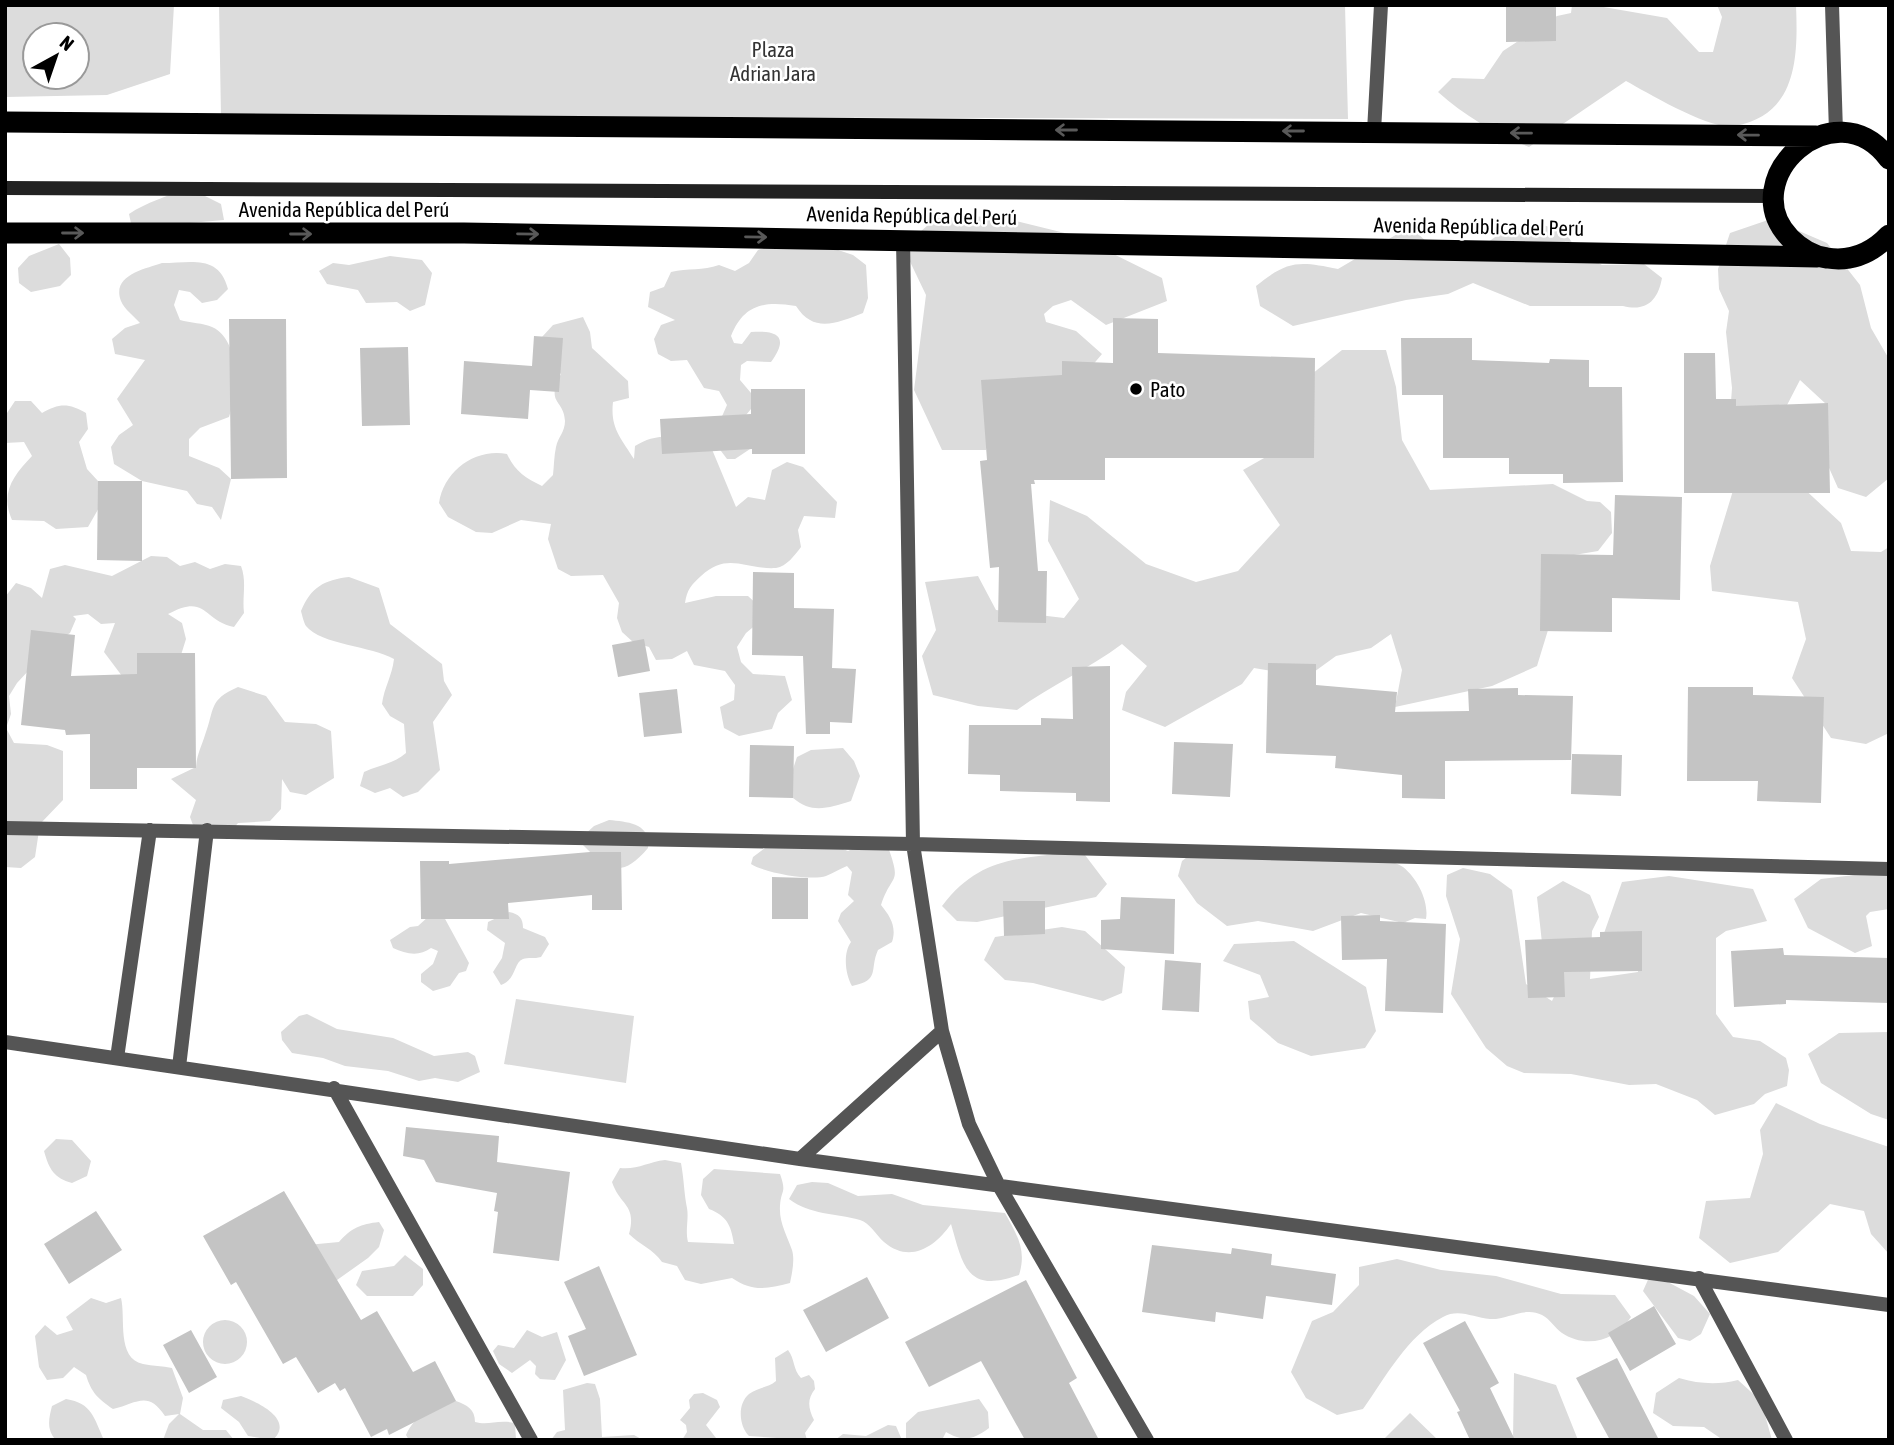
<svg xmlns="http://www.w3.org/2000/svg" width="1894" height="1445" font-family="'Asap Condensed',sans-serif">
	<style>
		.green { fill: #dcdcdc; fill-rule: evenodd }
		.building { fill: #c4c4c4 }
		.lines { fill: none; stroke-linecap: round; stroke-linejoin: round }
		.street { stroke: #555; stroke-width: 14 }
		.secondary { stroke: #222; stroke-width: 14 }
		.highway { stroke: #000; stroke-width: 21 }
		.oneway { stroke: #595959 }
		.poi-dot { fill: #000; stroke: #fff; stroke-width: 2.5 }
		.labels { text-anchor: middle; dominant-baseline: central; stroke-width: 5; stroke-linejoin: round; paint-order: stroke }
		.park-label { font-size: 21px; fill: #333; stroke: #fff }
		.street-label { font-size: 21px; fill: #000; stroke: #fff }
		.poi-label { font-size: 21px; fill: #000; stroke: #fff; text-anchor: start }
	</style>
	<rect width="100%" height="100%" fill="#fff"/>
	<!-- green -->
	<path class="green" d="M5,5H174L170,74L107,95L5,97ZM35,35H77V77H35Z
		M219,5H1345L1348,119L221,116Z
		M1572,5H1592L1667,18L1699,52H1713L1722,17L1717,5H1796C1798,55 1798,115 1735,126C1711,131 1648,93 1626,81L1529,147C1495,134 1465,116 1438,92L1452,78L1484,79L1503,51L1557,16L1571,13Z
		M187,187L221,204L224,220L132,228L129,214C146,202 168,197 187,187Z
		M996,216L1077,236L1162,278L1167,301L1106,325L1071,300L1053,306L1044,314L1046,322L1076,331L1102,354L1085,374L1006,405L986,450H942L914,390L926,295L903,247L936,218Z
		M1771,219L1827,243L1860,285L1871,328L1889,359V478L1866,497L1838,488L1826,461V404L1800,380L1770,438L1787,473L1841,523L1851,551L1881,552L1889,547V733L1866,744L1831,738L1792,678L1806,639L1798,602L1712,591L1710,566L1735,484L1729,429L1732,388L1726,332L1729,311L1719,289L1718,269L1730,233Z
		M1540,224L1565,232L1579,253L1602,265L1644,264L1662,278C1658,300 1647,312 1623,306H1530L1473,283L1448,294L1406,300L1293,326L1260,306L1256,286C1288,260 1299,261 1338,269L1399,233L1415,231L1443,257L1469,256L1502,232Z
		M805,239L853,255L866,265L868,298L863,313C837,323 814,334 796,306C764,301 744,304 731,336L734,343L742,344L751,332C777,330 790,336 771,362L747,361L741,365L740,380L751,393V409L746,415L756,445L735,459H727L712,439L727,405L719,391L704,388L687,360L671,361L658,354L654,339L661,325L675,320L648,307L650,292L664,287L671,272C688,268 703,271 719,265L735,271L749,263L758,250L789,240Z
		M59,244L70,258L71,275L60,286L31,292L19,283L18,268L29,256Z
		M390,256L422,260L432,273L425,305L410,311L397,302L366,303L358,290L327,284L319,271L333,263L349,265Z
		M162,263C191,263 219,254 228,289L217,300L202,303L190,292L179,290L174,305L180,320C190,323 204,323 212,327C241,340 237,393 229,417L200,428L189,439V456L219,468L231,479L221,520L212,507L197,504L187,491L142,481L114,464L111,447L119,435L133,425L117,399L145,360L115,354L112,339L125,328L140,323C135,317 124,309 121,301C111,275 145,269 162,263Z
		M583,317L590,332L592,348L628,381L629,398L613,402C610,428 621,438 634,459L635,446C662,429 683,439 711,447L736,507L748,497L765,500L772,470L787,462L803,467L837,502L835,518L804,516L798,530L801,547C794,556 787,566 776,568C745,570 728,551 701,576C691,585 687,590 685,603L716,596H748L760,607L758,623L746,633L737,647L741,662L753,674L785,676L792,700L778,713L772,729L739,736L724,728L720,707L734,700L735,685L725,671L694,665L687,651L672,659L656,660L649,647L633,642L622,632L617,618L619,603L603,575L571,576L558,569L548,539L551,524L521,520L492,533L476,532L448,517L439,503C444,471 475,448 507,454C515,471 525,478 542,486L553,475C554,466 554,456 556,447C558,437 565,432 565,421C564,399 545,404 561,374L549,366L542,337L553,325Z
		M1342,350H1386L1396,387L1402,440L1430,490L1553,484L1587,501L1600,502L1611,512L1612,533L1598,551L1562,557L1552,617L1537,666L1492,686L1395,707L1402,670L1391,634L1371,648L1336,656L1307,677L1254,668L1242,684L1165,727L1122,710L1126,692L1147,666L1122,644C1089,669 1051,685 1017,710L978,706L933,695L922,656L936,630L925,582L978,576L996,610L1064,618L1079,599L1048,541L1050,500L1087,516L1146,564L1196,582L1238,571L1280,525L1243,470L1280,449L1312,374Z
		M15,401H31L42,413C59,403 69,403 86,413L88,429L79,442L87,469L98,481L104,499L88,527L56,529L44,521L12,520C0,493 13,476 32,456L24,442L5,443V416Z
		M151,556L167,557L180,566L195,562L210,569L225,564L241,566C247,582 242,596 244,613L234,627C202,620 207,593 168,614L182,623L186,639L181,655L138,676H122L104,652L115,623L101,624L88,614L73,616L76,619L70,633L56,641L17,683L9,696L11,714L6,728L14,743L47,745L63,751V800L40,824L35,857L21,868L5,867V597L16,583L31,588L42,598L50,569L65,565L112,576Z
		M349,577L379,588L390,624L442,664L444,681L452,695L433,722L440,770L418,792L403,797L390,788L375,793L360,786L364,772C379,765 393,764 406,753L404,724L390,716L382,704C384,688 392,676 394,659C372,646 321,645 306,626C304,623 302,615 301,611C311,587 324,580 349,577Z
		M238,687L266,696L285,722L316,724L331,731L334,778L306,795L290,792L282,779L281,809L270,821L238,823L228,835L196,833L190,817L196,800L171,779L196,767C197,754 201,748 205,735C215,709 208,700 238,687Z
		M843,748L854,761L860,776L851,801C828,808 812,814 793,798L792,772L797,757L811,750Z
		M609,820C628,822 651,823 648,848C621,880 608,870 582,844V837L594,826Z
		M773,842L832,845L848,851L863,844L888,847C902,886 892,872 881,905C890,916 897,927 892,942L878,950C869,970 881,980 852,986C845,974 843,953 851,942L838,921L841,913L854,901L848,895L852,872L847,866C839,869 834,873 826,876C811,881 765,873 751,864L753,857Z
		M1196,850C1234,852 1379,848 1403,867C1418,879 1429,902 1426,919L1415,918L1403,923L1361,913L1313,931L1258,921L1227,926L1197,903L1178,876L1182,861Z
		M1064,853L1085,855L1107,884L1096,897L977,922L957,921L942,906C977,860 1012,859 1064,853Z
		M1463,868L1490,874L1512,890L1526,984L1552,1001L1563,978L1542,943L1537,897L1563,881L1590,895L1599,917L1592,931L1590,979L1638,972L1636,944L1602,939L1622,882L1669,876L1753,889L1767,921L1726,931L1716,938V1014L1733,1037L1760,1041L1786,1058L1789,1070L1787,1086L1765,1094L1754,1104L1715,1115L1697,1100L1656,1084L1629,1085L1571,1074L1524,1073L1507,1066L1486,1048L1451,994L1460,939L1446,896L1447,875Z
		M1871,873H1889V909L1870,912L1866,916L1872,946L1855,953L1808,928L1794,899L1821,879Z
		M509,912C519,914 523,918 523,928L545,937L549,944L541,957C534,959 528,957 523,959C513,963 517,979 501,985L493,972L502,958L505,943L487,930L488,922Z
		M429,916L444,917L469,963L466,971L459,973L450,986L433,991L421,982V974L433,964L438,951L431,948C419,957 406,954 393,948L390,940L410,927L418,926Z
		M1062,927L1085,931L1125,967L1122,993L1103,1001L1033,983L1005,980L984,960L995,937Z
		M1294,941L1366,987L1376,1031L1365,1048L1311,1056L1278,1043L1250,1019L1248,1001L1269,997L1260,975L1223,961L1234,944Z
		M516,999L634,1016L626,1083L504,1064Z
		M307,1014L337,1029L393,1038L434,1056L468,1052L475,1056L480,1072L458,1082L435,1078L419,1081L388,1071L345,1066L323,1058L292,1053L282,1040L281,1032L299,1016Z
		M1889,1032V1120L1871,1114L1821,1083L1808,1054L1839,1033Z
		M1776,1103L1820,1124L1889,1147V1254L1871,1234L1864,1211L1830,1204L1778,1252L1730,1263L1699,1238L1706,1201L1750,1198L1763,1154L1760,1130Z
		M56,1139L72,1140L91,1161L87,1176L72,1183C54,1178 49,1169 44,1151Z
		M665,1160L681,1163C684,1179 684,1193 687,1208C689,1219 685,1230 688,1242L734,1244C731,1225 727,1216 709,1209L701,1195L703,1179L714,1169L780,1174C787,1194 781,1189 780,1206C779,1223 787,1235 792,1250C795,1260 792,1273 790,1283C766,1289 753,1292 732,1278L701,1284L685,1280L677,1266L662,1262C653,1249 640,1245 629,1234C637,1204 620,1206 612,1182L620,1168C637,1170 648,1162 665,1160Z
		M812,1182L828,1183L858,1196L892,1194L923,1205L1005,1213C1017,1235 1027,1250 1019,1275C967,1294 963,1266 951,1224C935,1247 910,1264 884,1242C876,1235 870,1223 860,1220C835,1213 810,1215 789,1199L797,1185Z
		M379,1222L384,1230L379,1247L368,1258L330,1285L307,1245L339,1242C351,1228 361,1224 379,1222Z
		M405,1255L423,1269V1285L413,1296H367L356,1285L362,1271L394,1266Z
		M1397,1259L1441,1270L1496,1276L1561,1294L1615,1295L1631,1317C1616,1341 1586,1349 1562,1333C1555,1328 1550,1319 1542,1315C1525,1306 1507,1320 1490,1319C1474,1318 1459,1308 1443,1317C1407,1336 1386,1377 1363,1409L1337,1415L1306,1398L1291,1372L1312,1321L1333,1312L1359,1285V1267Z
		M1651,1273L1694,1296L1710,1314L1701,1334L1690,1341L1678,1338L1643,1291Z
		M91,1298L106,1303L121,1298C126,1318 116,1358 143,1364C153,1366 162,1366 172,1368L183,1398L180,1414L203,1430H226L234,1440H163L169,1424L179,1414L165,1416C148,1390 137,1403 113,1409C98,1399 91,1392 86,1375L74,1367L63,1378L47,1380L39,1367L35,1336L45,1325L57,1335L73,1330L66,1317Z
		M203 1342a22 22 0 1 1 44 0a22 22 0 1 1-44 0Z
		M527,1330L542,1337L557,1332L566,1360L555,1380L540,1379L535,1374L536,1366L530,1360L512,1373L499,1364L493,1351L498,1345L514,1348Z
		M788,1350C795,1359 793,1370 801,1378L809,1375L814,1381L815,1389C807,1399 808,1408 814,1420L805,1433L807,1440L749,1436C739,1426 737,1404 749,1394C758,1387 768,1388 776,1381L775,1358Z
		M1514,1373L1556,1385L1578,1440H1513Z
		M1679,1378C1699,1384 1718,1385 1738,1380L1761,1401L1772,1440H1723L1704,1427L1673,1426L1653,1413L1656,1393Z
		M587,1383L595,1384L600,1399L602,1437L634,1435L643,1440H551L557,1432L565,1430L563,1390Z
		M703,1393L717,1400L720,1407L706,1425L716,1438L728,1440H682L687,1432L686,1425L680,1420L690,1408L689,1400L694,1394Z
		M241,1396C257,1402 295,1419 273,1440L248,1436L239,1422L221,1408L223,1400Z
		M66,1399C92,1403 94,1418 104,1440H56C46,1430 49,1418 52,1406Z
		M979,1399L988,1412L989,1428C973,1440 963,1442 946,1432L942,1440H906V1423L918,1412Z
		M456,1401C467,1405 475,1409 475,1422C489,1426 497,1419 515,1423L516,1440H409L406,1435C415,1414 435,1405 456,1401Z
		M1410,1413L1438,1440H1383Z
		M888,1425L896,1426L902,1440H835L843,1434L866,1436Z"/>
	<!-- building -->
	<path class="building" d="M1506,5H1556V41L1506,42Z
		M1113,318L1158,319V353L1315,358L1314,458H1105V480H1034L1035,484H1031L1038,571H1047L1046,623L998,622L999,567L990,568L980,461L987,460L981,380L1062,375V361L1113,363Z
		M229,319H286L287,478L231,479Z
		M534,336L563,338L559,392L530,390L528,419L461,414L464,361L532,366Z
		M1401,338H1472V360L1549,363L1550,359L1589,360V387H1622L1623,482L1563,483V474H1509V458H1443V395H1402Z
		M408,347L410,425L362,426L360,348Z
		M1684,353H1715L1716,399H1736V406L1828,403L1830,493H1684Z
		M751,389H805V454H752V449L662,454L660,419L751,414Z
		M98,481H142V561L97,560Z
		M1615,495L1682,497L1680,600L1612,598V632L1540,631L1541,554L1613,555Z
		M753,572L794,573V608L834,609L832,668L856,669L852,723L830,722V734H806L803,656L752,655Z
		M31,630L75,635L71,676L137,674V653H195L196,768H137V789H90V734L66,735L65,730L21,725Z
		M644,639L650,671L618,677L612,645Z
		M1268,663L1316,664V685L1397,692L1395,712L1469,711L1468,689L1518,688V695L1573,696L1571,760L1445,761V799L1402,798V775L1335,768L1336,756L1266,753Z
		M1110,666V802L1076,801V793L1000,791V775L968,774L969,725H1041V718L1073,719L1072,667Z
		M1688,687H1753V695L1824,697L1821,803L1757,801L1758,781H1687Z
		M677,689L682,733L644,737L639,693Z
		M1174,742L1233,744L1230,797L1172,794Z
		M750,745L794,746L793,798L749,797Z
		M1572,754L1622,755L1621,796L1571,794Z
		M590,852H621L622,910H592V895L508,903L509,919H421L420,861H449V864Z
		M772,877L808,878V919H772Z
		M1121,897L1175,899L1174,954L1101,949V920L1120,919Z
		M1003,901H1045V934L1004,936Z
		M1380,915V921L1446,924L1443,1013L1385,1011L1387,959L1342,960L1341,916Z
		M1642,931V971L1564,972L1565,997L1528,998L1525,940L1600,937V932Z
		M1783,948L1784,955L1889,958V1003L1786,1000V1004L1734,1007L1731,951Z
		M1165,960L1201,963L1199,1012L1162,1010Z
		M406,1127L499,1136L497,1162L570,1172L559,1261L493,1253L498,1212L494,1211L497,1193L436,1182L424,1160L403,1156Z
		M284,1191L361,1320L377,1311L413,1372L435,1361L456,1401L389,1435L387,1429L371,1437L345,1388L340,1391L335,1383L318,1393L296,1357L283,1364L236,1282L231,1285L203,1236Z
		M96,1211L122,1250L69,1284L44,1244Z
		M1152,1245L1231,1254L1232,1248L1272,1254L1271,1265L1336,1274L1332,1305L1266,1296L1263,1319L1216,1312L1215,1322L1142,1312Z
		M599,1266L637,1355L584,1376L568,1336L586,1329L564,1282Z
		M867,1277L889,1318L826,1352L803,1310Z
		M1026,1280L1077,1378L1069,1383L1099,1440H1025L981,1361L929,1387L905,1342Z
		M1654,1306L1676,1344L1630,1371L1608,1333Z
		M1465,1321L1499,1383L1490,1388L1515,1440H1470L1457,1412L1460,1411L1423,1343Z
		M191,1330L217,1377L189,1393L163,1345Z
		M1617,1358L1659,1440H1610L1576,1378Z"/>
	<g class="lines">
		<!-- street -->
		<path class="street" d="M1832,5L1836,132
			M1374,131L1381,5
			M903,239L913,844L942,1031L969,1124L998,1184L1147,1440
			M5,828L913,844L1889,869
			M5,1042L800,1159L1889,1305
			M117,1058L150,830
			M179,1067L207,830
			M334,1088L531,1440
			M800,1159L942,1031
			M1699,1278L1786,1440"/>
		<!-- secondary -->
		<path class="secondary" d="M5,188L1774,196"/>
		<!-- highway -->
		<path class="highway" d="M5,122L1816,136
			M1889,159C1835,86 1733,179 1790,238C1801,249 1812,256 1827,258C1852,262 1872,253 1889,235
			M5,233H464L1817,257"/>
	</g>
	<!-- one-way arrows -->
	<defs><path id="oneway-shaft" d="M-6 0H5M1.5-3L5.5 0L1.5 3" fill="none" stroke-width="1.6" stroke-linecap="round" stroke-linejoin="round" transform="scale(1.75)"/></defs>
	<g class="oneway">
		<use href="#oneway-shaft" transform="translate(1066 130) rotate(-180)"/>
		<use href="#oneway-shaft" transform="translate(1293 131) rotate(-180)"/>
		<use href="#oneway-shaft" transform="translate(1521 133) rotate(-179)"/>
		<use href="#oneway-shaft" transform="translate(1748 135) rotate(-179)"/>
		<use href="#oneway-shaft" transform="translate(73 233)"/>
		<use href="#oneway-shaft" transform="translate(301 234)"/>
		<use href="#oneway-shaft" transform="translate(528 234) rotate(1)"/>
		<use href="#oneway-shaft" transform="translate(756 237) rotate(1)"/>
	</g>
	<!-- markers -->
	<circle class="poi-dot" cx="1136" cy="389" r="7"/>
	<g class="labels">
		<!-- park labels -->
		<g class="park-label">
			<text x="773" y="49">Plaza<tspan x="773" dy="24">Adrian Jara</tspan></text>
		</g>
		<!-- street labels -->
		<g class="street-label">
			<text x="344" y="209">Avenida República del Perú</text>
			<text transform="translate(912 215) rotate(1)">Avenida República del Perú</text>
			<text transform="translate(1479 226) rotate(1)">Avenida República del Perú</text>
		</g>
		<!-- poi labels -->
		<g class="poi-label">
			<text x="1150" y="389">Pato</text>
		</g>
	</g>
	<!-- border -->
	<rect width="1894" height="1445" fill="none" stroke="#000000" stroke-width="14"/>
	<!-- north arrow -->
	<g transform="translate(56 56) rotate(40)"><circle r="33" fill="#ffffff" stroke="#999999" stroke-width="2"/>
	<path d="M0-5L12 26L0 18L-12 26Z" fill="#000000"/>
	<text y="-10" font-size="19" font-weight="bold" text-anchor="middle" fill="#000000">N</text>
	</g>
</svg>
